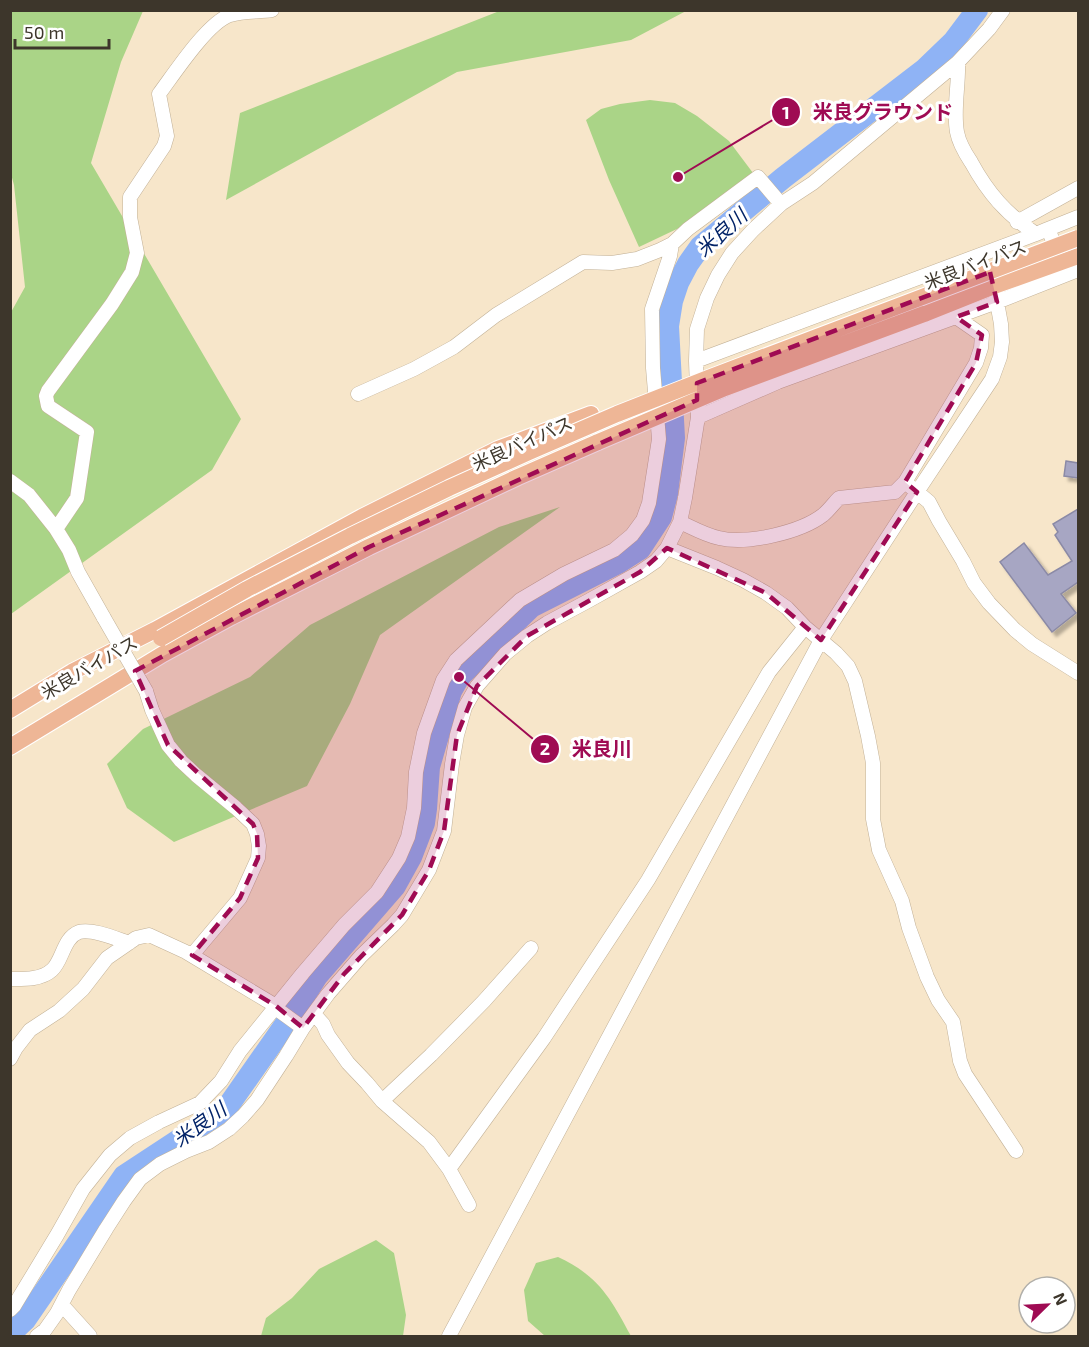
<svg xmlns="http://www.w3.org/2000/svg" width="1089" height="1347" font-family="'Exo 2','Noto Sans JP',sans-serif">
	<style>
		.green { fill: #aad487 }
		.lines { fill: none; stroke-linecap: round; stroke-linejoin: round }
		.river { stroke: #8fb3f5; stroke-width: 22 }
		.building { fill: #a7a6c3; stroke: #8b8aa6; stroke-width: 1.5; filter: url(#shadow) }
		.minor-casing { stroke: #c2b197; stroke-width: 15 }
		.major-casing { stroke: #fff; stroke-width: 18 }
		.minor { stroke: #fff; stroke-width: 14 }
		.major { stroke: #eeb696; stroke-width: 16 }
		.minor-bridge-casing { stroke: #c2b197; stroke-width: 15; stroke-linecap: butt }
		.major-bridge-casing { stroke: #fff; stroke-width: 18; stroke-linecap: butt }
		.minor-bridge { stroke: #fff; stroke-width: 14 }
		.major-bridge { stroke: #eeb696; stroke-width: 16 }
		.marked { fill: #9f0b53; fill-opacity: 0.2; stroke: #9f0b53; stroke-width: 4.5; stroke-dasharray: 12 8; stroke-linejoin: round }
		.labels { text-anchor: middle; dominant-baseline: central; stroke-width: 6; stroke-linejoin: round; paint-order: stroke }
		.street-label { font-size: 18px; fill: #3d362b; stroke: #fff }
		.water-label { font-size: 20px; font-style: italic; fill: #022368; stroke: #fff }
		.leader { fill: none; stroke: #9f0b53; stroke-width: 2 }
		.callout-dot { fill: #9f0b53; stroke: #fff; stroke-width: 2 }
		.mark-label { font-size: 18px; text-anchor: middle; font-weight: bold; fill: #fff }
		.callout-label { font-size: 20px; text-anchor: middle; font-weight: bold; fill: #9f0b53; stroke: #fff; stroke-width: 6; stroke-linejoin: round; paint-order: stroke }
	</style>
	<defs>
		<filter id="shadow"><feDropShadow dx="4.5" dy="4.5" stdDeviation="1.5" flood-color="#0004"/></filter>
	</defs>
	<rect width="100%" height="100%" fill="#f7e6ca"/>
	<!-- green -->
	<path class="green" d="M502,10L686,11L631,40L457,72L226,200L240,113Z
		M11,11H143L121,62L91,163L241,419L212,470L11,614L10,314L25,287L14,185L11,174Z
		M650,100L675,103L697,116L729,141L753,173L679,228L639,247L609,180L586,120L601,109L620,104Z
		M560,507L380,635L350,704L307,786L174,842L127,808L107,764L143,729L250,677L310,625L499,527Z
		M376,1240L394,1253L406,1315L403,1336H261L266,1318L292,1298L319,1269Z
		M558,1257C599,1276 611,1299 631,1336H545L528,1321L524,1290L536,1263Z"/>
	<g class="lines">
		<!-- river -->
		<path class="river" d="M10,1334L25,1320L124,1176L226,1109L294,1012L317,976L395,886L411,857L424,823L426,809L429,767L451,691L459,677L531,607L618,563L640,549L661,517L667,494L674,438L668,326L672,301L678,283L688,264L700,247L783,178L925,69L953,42L977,10"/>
	</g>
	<!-- building -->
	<path class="building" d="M1066,461L1078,463V478L1064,476Z
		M1078,509V582L1061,594L1076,613L1052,632L1000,562L1024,543L1048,575L1072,561L1055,535L1058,532L1053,524Z"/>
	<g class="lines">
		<defs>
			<path id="minor" d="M958,62C959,85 953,110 957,132C959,143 965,153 971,162C988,193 1006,214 1036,234L1048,229L1053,241
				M1017,222L1078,188
				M1048,229L1078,217
				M696,361L1036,234
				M358,394L414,369L454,347L496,315L583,262L612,263L637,259L660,250L672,244L688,229L758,177L781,204
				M698,417L778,382L997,302L1078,270
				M10,481L29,495L56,529
				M911,487L929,502L939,521L963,561L974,583L989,603L1015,630L1032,644L1078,673
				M680,522C693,528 705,535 719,538C747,545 801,532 823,515C829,510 834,503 839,498L895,492L905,482L976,363L981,348L982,335L956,317
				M667,548L717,568L743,580L766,593L787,608L805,627L836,653L848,666L855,681L868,736L873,763V819L879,850L902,901L909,928L927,977L938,1000L953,1022L960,1061L965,1074L1016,1151
				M104,618L78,572L69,550L56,529L77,498L87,432L48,406L46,396L48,391L112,304L132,272L137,253L130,217V197L164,146L167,136L159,94C174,74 207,23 230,15C243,11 258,12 272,10
				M146,691L152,710L168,745L181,761L196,775L236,808L253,824L257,834L259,846L258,858L240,898L192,955
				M10,979C23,979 41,980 52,970C63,960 63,938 79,932C92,928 117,939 129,943
				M314,1014L323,1024L328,1035L348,1063L367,1083L382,1101L429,1142L449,1169L469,1205
				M10,1059L16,1048L30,1030L59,1011L83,989L107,958L136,938L149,935L186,952L276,1006L281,1012L303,1028
				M382,1101L431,1055L484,1001L531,948
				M449,1169L544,1038L648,880L769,672L805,627
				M62,1305L90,1336
				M10,1310L14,1306L57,1235L83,1189L110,1155L130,1138L159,1122L200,1103L221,1081L240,1051L303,973L344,925L377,892L399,858L408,837L414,808L416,772L424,733L443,680L456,660L520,600L564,574L614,550L632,535L643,520L649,503L659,439L653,368L652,309L670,256L672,244
				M37,1336L45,1330L57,1313L69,1290L106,1229L124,1201L140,1179L160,1164L186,1151L209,1142L229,1129L243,1116L257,1100L286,1056L303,1028L328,994L361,956L393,925L402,915L429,870L444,831L452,764L457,735L465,707L477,686L505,654L527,636L547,623L588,601L640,572L656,561L667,548L680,522L685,498L698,417L696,361L697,329L707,298L718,275L732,253L753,230L781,204L813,183L958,62L989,29L1003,10
				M449,1336L821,640L917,492L992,379L1000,357L1002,342L1001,324L994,286L991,277"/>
			<path id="major" d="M924,314L994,286L1078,256
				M10,710L72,672L155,630L362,517L498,449L591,414
				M10,747L163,654L231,617L369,547L518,477L598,442"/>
		</defs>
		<!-- minor casing -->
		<use href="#minor" class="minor-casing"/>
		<!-- major casing -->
		<use href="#major" class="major-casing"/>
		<!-- minor -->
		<use href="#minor" class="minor"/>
		<!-- major -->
		<use href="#major" class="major"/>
		<defs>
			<path id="minor-bridge" d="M104,618L146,691"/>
			<path id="major-bridge" d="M598,442L725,388L924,314
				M161,638L247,589L350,536L449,488L529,452L617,414L711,377L1078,238"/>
		</defs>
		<!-- minor-bridge casing -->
		<use href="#minor-bridge" class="minor-bridge-casing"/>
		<!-- major-bridge casing -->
		<use href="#major-bridge" class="major-bridge-casing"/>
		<!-- minor-bridge -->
		<use href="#minor-bridge" class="minor-bridge"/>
		<!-- major-bridge -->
		<use href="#major-bridge" class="major-bridge"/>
	</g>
	<!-- marked area -->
	<path class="marked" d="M990,272L997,302L956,317L982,335L976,363L905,482L917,492L821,640L766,593L667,548L640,572L527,636L477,686L457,735L444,831L429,870L402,915L344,974L303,1028L276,1006L192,955L240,898L258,858L257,834L253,824L168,745L135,671L369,547L697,400V383Z"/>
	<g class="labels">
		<!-- street labels -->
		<g class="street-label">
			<text transform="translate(975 264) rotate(-21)">米良バイパス</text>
			<text transform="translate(522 443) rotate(-24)">米良バイパス</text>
			<text transform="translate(89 667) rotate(-30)">米良バイパス</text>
		</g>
		<!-- water labels -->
		<g class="water-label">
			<text transform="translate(721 232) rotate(-42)">米良川</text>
			<text transform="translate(199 1124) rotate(-36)">米良川</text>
		</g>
	</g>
	<!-- callouts -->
	<path class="leader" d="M678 177L786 112M459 677L545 749"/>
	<g class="callout-dot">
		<circle cx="678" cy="177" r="6"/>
		<circle cx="459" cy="677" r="6"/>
		<circle cx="786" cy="112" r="15"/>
		<circle cx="545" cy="749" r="15"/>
	</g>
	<g class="mark-label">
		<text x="786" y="119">1</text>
		<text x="545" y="755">2</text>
	</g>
	<g class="callout-label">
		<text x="883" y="119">米良グラウンド</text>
		<text x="602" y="756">米良川</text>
	</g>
	<!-- border -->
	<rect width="1089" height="1347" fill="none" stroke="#3d362b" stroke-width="24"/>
	<!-- north arrow -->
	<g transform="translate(1047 1305) rotate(66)"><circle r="28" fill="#ffffff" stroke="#b1afaa" stroke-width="1.5"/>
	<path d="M0-4.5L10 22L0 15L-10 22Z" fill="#9f0b53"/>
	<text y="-9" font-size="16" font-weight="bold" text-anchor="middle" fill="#3d362b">N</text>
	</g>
	<!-- scale -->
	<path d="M15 39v9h94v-9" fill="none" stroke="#3d362b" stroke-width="3"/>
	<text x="24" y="39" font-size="18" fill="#3d362b" stroke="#ffffff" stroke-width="4.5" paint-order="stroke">50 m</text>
</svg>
